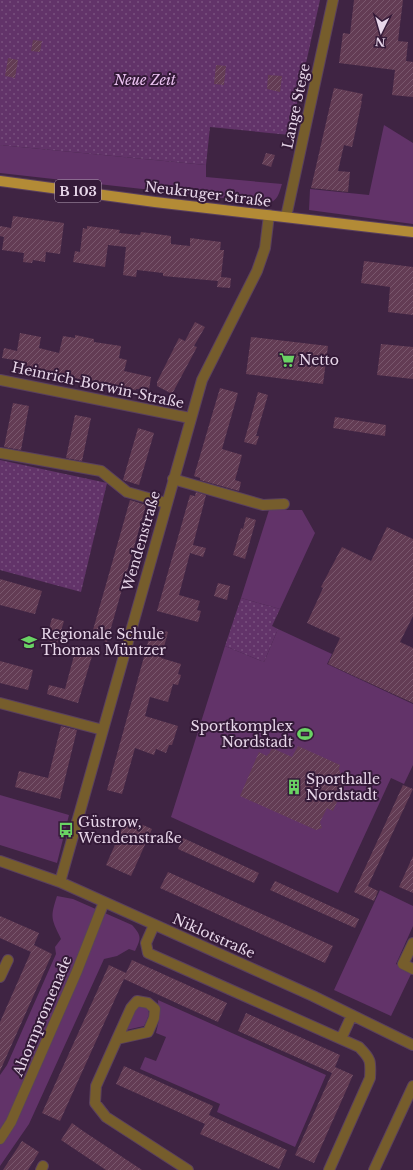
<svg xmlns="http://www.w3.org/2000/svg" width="413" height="1170" font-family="'Libre Baskerville',serif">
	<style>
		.green { fill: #623369 }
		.garden { fill: url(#garden-dots) }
		.building { fill: url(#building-hatch) }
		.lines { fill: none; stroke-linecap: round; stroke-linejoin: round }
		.minor-casing { stroke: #5a405e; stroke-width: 12 }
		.major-casing { stroke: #5a405e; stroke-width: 12 }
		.minor { stroke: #765d2c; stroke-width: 10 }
		.major { stroke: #b38b36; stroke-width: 10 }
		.labels { text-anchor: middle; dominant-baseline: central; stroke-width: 4; stroke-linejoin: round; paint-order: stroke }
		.shield { fill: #341a38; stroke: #b19eb4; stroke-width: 1 }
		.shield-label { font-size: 13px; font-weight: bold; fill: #e7d6e9 }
		.park-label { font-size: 14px; font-style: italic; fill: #ebc2f1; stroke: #341a38 }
		.street-label { font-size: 14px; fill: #e7d6e9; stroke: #341a38 }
		.poi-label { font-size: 14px; fill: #e7d6e9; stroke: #341a38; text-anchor: start }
	</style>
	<defs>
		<pattern id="garden-dots" width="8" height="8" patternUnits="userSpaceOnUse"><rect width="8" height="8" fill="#623369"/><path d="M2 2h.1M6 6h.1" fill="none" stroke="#78507e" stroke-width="1.8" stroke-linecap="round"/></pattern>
		<pattern id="building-hatch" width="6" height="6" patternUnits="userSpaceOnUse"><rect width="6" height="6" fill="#633c54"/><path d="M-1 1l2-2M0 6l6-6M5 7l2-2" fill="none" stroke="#79576d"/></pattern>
	</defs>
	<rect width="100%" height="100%" fill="#3f2443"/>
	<!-- green -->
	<path class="green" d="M384,125L413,143V224L309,210L310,189L369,195Z
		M0,145L206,165V177L282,184C279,193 278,201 268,203L0,173Z
		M269,510H302L315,533L280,609L241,598Z
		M278,629L332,654L327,664L413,704V765L404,784L391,778L338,893L171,817L225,646L264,662Z
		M0,795L69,815L57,863L0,845Z
		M380,890L413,906V926L396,964L412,972L391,1016L334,990Z
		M57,896L73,899L132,925C142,936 141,938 135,951L129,949L117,956L104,959L29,1124L0,1166V1075L7,1065L56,954L55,947L61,939C51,918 50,918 57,896Z
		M158,1000L326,1075L295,1147L217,1112L220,1104L140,1069L145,1057L156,1061L166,1037L156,1033L159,1020Z
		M140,1006L147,1008C151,1014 147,1019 144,1026L126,1030L136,1008Z"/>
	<!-- garden -->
	<path class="garden" d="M0,0H320L290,135L210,127L206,165L0,145Z
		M0,460L107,483L81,592L0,570Z
		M241,598L280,609L272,626L278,629L264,662L225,646Z"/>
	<!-- building -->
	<path class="building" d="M354,0H403L398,41L408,42L406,61L413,62V97L392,95L395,70L339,63L343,33L350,34Z
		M33,40L42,41L40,52L31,51Z
		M8,58L18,60L15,78L5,76Z
		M216,65L226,66L224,85L214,84Z
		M268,75L282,76L280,92L267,89Z
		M334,88L363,94L361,101H362L352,147L344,145L338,171L350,172L348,192L311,188Z
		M266,153L275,155L271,167L262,164Z
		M13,216L64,223L60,254L46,252L45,262L33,260L32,263L23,262L24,253L2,250L4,237L0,236V226L11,228Z
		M87,226L120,230L119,233L140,235L141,232L171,236V244L190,246V238L221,242L220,250H224L221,277L231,278L230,288L217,287L218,281L163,276V273L137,270L136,277L123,275L126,247L108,245L105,267L73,262L75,251L80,252L83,228L87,229Z
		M364,261L413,267V315L388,312L390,287L361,283Z
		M195,322L205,327L194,346L197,347L172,394L157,386V382L179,338L185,341Z
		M20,333L41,337L39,348L59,353L63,336L75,338V335L94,339V342L121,346L119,358L127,360L124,371L151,377L149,390L136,389V390L13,366L14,360L2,358L4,348L17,351Z
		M251,337L328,346L323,384L246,374Z
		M381,344L413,347V379L377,375Z
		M220,388L238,393L222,449L242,455L235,480L241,482L239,491L200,480V478L194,476Z
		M258,392L268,395L256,436H259L256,445L244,442Z
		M13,403L29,406L21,450L4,447Z
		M75,415L91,418L82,461L66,458Z
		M335,417L386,425L385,436L333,428Z
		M138,428L154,433L139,485L123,480Z
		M196,492L206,495L193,545L206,548L203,557L190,553L179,595L200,601L197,610L201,611L198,622L157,611L190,495L195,496Z
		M130,500L146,505L107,642L91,637Z
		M246,517L256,520L245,559L233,555L241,528L243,529Z
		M387,527L413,539V616L400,642L413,648V703L328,664L340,638L307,623L323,588L321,587L342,547L371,561Z
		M0,579L42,591L35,614L0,605Z
		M218,583L230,586L227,600L214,596Z
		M52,618L64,621L57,644L46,640Z
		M152,628L168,632L161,658L181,664L178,674L181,675L178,685L173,684L168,702L150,697L145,716L178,726L172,745H169L166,753L156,749L154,755L135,748L122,794L107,790Z
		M75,652L92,656L78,703L47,694L49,685L65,689Z
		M0,661L33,670L28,690L0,683Z
		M61,726L77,730L60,799L15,787L19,771L48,778Z
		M298,746L340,765L339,769L343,781L346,782L333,811L327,808L320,822L322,828L316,830L240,796L259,752L267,756L268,754H269L272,748L292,757Z
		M403,785L413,789L368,886L378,891L374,901L354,892Z
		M127,818L152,829L131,876L106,865Z
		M183,838L259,873L254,883L178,849Z
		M413,856V893L399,887Z
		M168,872L333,946L325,963L160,888Z
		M275,881L359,919L355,928L270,890Z
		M0,916L39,933L31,952L0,938Z
		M34,945L52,954L0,1071V1022Z
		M132,960L227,1003L218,1022L124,979L60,1121L42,1113L109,965L126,973Z
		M246,1013L340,1055L335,1067L353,1075L314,1163L295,1155L332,1073L238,1031Z
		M124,1066L213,1106L209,1115L287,1150L279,1169L200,1134L205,1124L116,1084Z
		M72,1123L83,1131L142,1170H106L61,1140Z
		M22,1141L39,1152L28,1170H3Z"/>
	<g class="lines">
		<defs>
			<path id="minor" d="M286,217L333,0
				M0,380L190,418
				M0,453L101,471L127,492L166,503
				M173,479L263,505L284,504
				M0,703L103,730
				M0,861L60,882L313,996L413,1045
				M60,882L202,380L257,271L265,248L269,215
				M154,925L146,943L148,953L359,1047C371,1059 371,1061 370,1078L329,1170
				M413,943L403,964L413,969
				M0,977L8,960
				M137,1001L148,1003L155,1009L154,1018L148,1032L117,1039L131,1008Z
				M117,1039L96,1086L95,1103L106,1117L188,1170
				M341,1039L352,1015
				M0,1139L11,1122L77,971L104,902
				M41,1170L43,1166
				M374,1170L413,1086"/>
			<path id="major" d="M0,181L155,202L413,232"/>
		</defs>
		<!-- minor casing -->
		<use href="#minor" class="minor-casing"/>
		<!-- major casing -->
		<use href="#major" class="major-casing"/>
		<!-- minor -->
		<use href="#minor" class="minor"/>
		<!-- major -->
		<use href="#major" class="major"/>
	</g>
	<!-- icons -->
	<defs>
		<symbol id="supermarket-bare" viewBox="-9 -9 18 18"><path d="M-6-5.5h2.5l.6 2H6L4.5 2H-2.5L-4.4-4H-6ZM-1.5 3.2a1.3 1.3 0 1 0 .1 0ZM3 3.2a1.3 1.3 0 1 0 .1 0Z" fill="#6ad364" stroke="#341a38" stroke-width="2.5" paint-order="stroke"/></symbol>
		<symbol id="school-bare" viewBox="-9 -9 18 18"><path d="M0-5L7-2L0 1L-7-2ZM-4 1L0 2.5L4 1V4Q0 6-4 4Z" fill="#6ad364" stroke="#341a38" stroke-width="2.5" paint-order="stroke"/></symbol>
		<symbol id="stadium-bare" viewBox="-9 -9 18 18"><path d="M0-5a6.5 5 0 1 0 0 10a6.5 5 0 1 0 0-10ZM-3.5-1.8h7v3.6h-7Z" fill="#6ad364" stroke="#341a38" stroke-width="2.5" paint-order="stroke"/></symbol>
		<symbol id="building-bare" viewBox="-9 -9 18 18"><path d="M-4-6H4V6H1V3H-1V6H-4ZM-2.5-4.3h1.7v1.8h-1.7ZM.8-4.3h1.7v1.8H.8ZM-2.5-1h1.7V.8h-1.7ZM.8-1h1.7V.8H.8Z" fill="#6ad364" stroke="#341a38" stroke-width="2.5" paint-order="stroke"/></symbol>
		<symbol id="bus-bare" viewBox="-9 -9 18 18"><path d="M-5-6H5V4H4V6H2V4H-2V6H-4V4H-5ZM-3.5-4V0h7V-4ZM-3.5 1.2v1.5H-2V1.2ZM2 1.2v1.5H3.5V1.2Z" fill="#6ad364" stroke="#341a38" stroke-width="2.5" paint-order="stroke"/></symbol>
	</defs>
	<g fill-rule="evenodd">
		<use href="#supermarket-bare" x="276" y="349" width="22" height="22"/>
		<use href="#school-bare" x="18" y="631" width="22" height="22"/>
		<use href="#stadium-bare" x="294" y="723" width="22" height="22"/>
		<use href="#building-bare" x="283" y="776" width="22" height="22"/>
		<use href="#bus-bare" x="55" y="819" width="22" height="22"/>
	</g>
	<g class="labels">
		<!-- shield labels -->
		<rect class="shield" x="55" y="180" width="46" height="22" rx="3"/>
		<g class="shield-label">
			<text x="78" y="191">B 103</text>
		</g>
		<!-- park labels -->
		<g class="park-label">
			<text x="145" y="80">Neue Zeit</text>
		</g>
		<!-- street labels -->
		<g class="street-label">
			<text transform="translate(296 106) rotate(-78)">Lange Stege</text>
			<text transform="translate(208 194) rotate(7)">Neukruger Straße</text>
			<text transform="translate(98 385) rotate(12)">Heinrich-Borwin-Straße</text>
			<text transform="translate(141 541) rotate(-74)">Wendenstraße</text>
			<text transform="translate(214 936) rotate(24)">Niklotstraße</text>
			<text transform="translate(42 1016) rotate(-67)">Ahornpromenade</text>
		</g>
		<!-- poi labels -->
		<g class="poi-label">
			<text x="299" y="360">Netto</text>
			<text x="41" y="634">Regionale Schule<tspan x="41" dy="16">Thomas Müntzer</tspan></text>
			<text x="293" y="726" text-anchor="end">Sportkomplex<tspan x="293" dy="16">Nordstadt</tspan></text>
			<text x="306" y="779">Sporthalle<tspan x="306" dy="16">Nordstadt</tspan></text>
			<text x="78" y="822">Güstrow,<tspan x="78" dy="16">Wendenstraße</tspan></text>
		</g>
	</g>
	<!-- north arrow -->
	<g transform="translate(381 32) rotate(185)" stroke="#341a38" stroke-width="3" paint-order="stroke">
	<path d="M0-3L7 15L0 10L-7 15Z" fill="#e7d6e9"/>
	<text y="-6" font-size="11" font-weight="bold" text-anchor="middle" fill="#e7d6e9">N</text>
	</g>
</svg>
